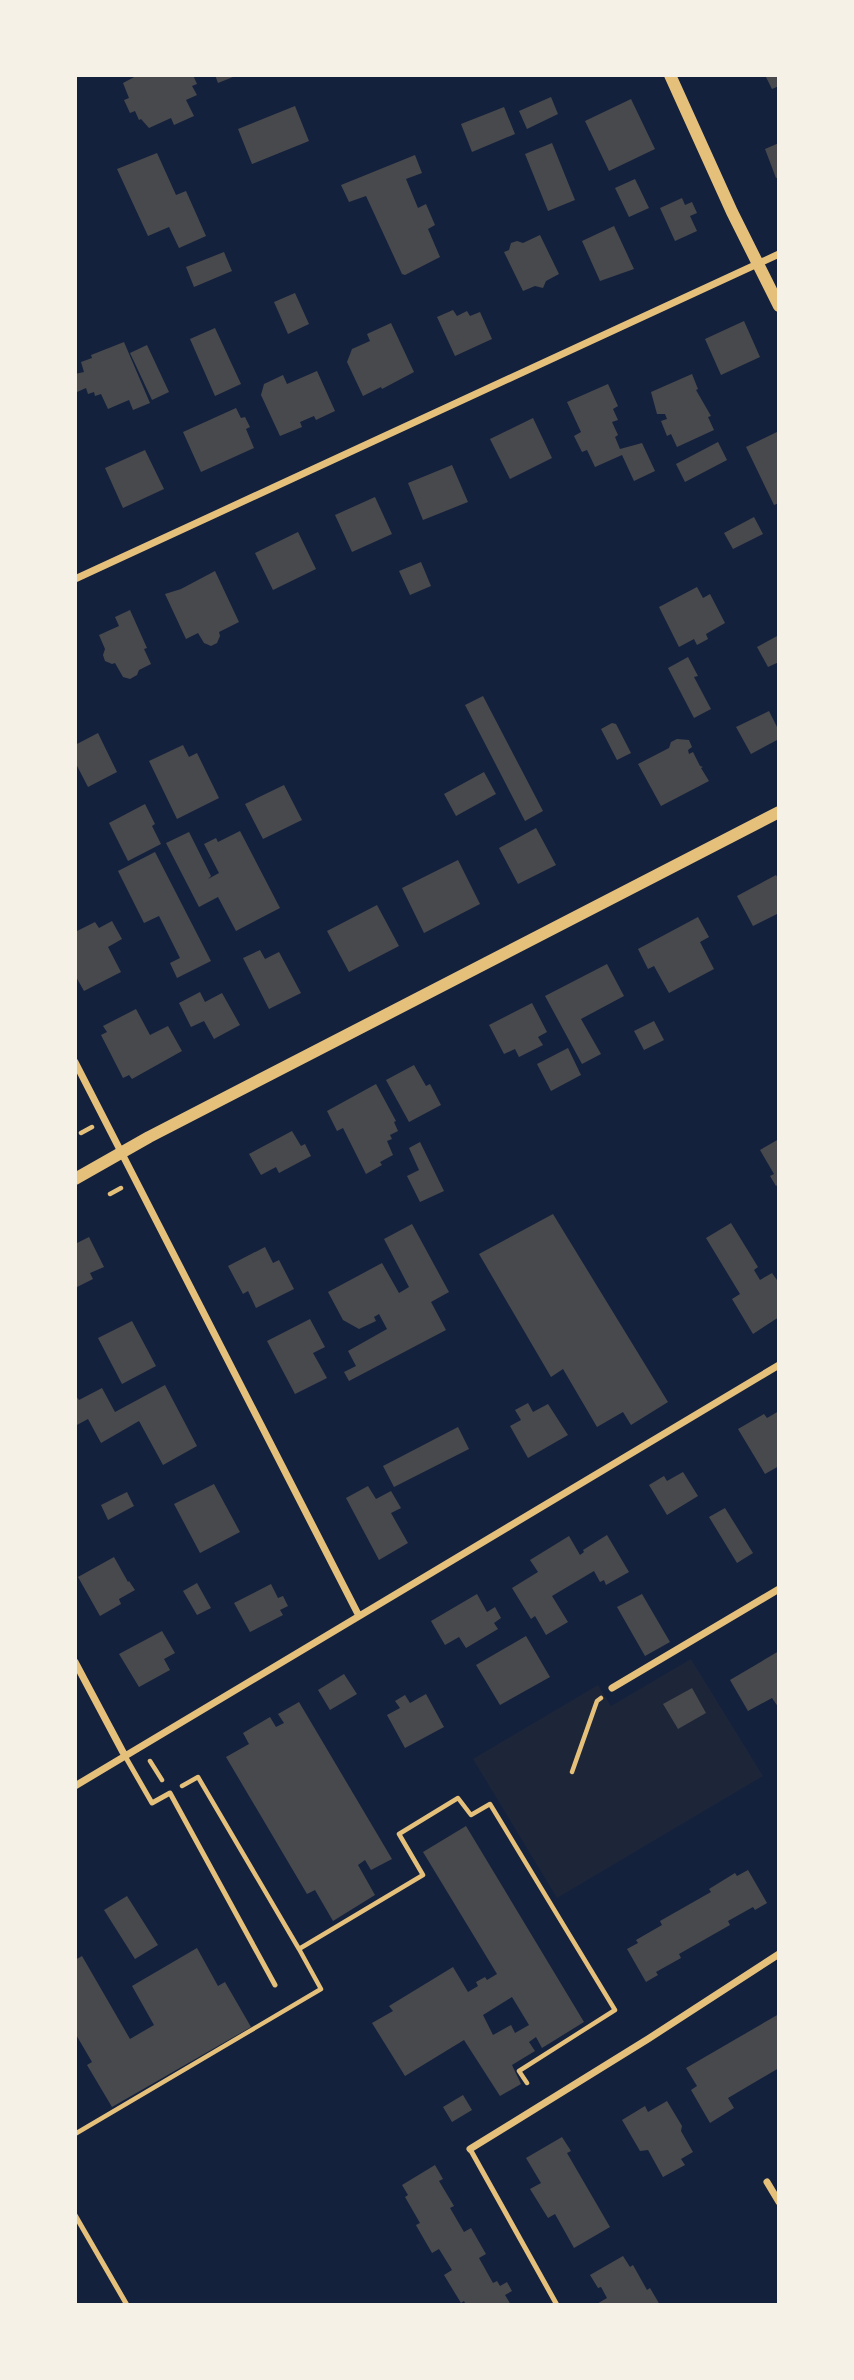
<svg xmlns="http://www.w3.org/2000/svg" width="854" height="2380" font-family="Montserrat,sans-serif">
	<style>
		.green { fill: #1d2539 }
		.building { fill: #48494c; fill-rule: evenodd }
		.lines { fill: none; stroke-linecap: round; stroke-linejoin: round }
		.path { stroke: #e5c07b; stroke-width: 4.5 }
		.service { stroke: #e5c07b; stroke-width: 5 }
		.minor { stroke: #e5c07b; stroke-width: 7 }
		.tertiary { stroke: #e5c07b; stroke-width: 12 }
	</style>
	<rect width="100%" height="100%" fill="#14213d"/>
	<!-- green -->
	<path class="green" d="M691,1659L763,1776L557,1898L473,1759L598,1685L611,1706Z"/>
	<!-- building -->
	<path class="building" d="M138,75H193L197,84L192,86L197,95L186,100L194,116L174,125L171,118L149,128L141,119L139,120L135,111L130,113L124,100L129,98L123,83Z
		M215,75H238L218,83Z
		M765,75H779V86L772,89Z
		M551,97L558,114L527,129L519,111Z
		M631,99L655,149L609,171L585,121Z
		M295,106L309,141L252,164L238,129Z
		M504,107L515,134L472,152L461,124Z
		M552,143L575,200L548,211L525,154Z
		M779,143V177L776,178L765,149Z
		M157,153L176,195L186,191L206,236L179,248L169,227L148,236L117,169Z
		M415,155L422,173L406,179L418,208L426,204L435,225L428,229L440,257L405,275L402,274L366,196L349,202L341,185Z
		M635,179L649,208L629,217L615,188Z
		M682,198L685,205L692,202L697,213L690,216L697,231L675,241L660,208Z
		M614,226L634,269L600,281L582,241Z
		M540,235L559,274L546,281L543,288L535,286L523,291L504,252L509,250L511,243L517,241L523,243Z
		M224,252L232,271L194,287L186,267Z
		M295,293L309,324L288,334L274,302Z
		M453,310L457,316L467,311L470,316L480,312L492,339L455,356L437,317Z
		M744,321L760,357L721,375L705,339Z
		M391,323L414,372L382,389L381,387L363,396L347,362L352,349L370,341L367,334Z
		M215,328L241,384L215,396L190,339Z
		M124,342L150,403L133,410L129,400L108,409L101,394L95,396L94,392L88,394L86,388L77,392L75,374L84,372L81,362L92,358L91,355Z
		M147,345L169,392L152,400L130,353Z
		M317,371L335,411L316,420L314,416L300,422L302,427L280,436L261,395L264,384L283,375L287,384Z
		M692,374L698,389L696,390L711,416L708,417L714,430L677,447L671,434L667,436L661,421L667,419L665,414H657L651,392Z
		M608,384L618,406L613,409L618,420L612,422L618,435L615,437L620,449L642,443L655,471L634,481L622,455L595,467L587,450L582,452L574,436L581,432L567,402Z
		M236,408L241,418L245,417L250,427L246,429L254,448L201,472L183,432Z
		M533,418L552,458L510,479L490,439Z
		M779,431V503L774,505L746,447Z
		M718,442L727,460L685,482L676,464Z
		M145,450L164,489L123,508L105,468Z
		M452,465L468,502L423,520L408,483Z
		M375,497L392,534L352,552L335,515Z
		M754,517L763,534L733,549L724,533Z
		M298,532L316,569L273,590L255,553Z
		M421,562L431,586L410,595L399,571Z
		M215,571L239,622L219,632L220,636L217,643L211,646L204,643L198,633L186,639L165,594L181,589Z
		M697,587L703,598L710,594L725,623L706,634L708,639L697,645L694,639L679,647L659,607Z
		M130,610L147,648L144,649L151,664L139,670L137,675L130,679L123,677L115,663L112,664L105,661L103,655L105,649L99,635L119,626L115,617Z
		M779,635V662L768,667L757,647Z
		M688,657L698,676L694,677L711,709L694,718L668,668Z
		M483,696L543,811L525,821L465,705Z
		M769,711L779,731V739L751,754L736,727Z
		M612,723L616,724L631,753L617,760L601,729Z
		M98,733L117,772L88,787L75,762V745Z
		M677,739L689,740L692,747L688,750L689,754L693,752L700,766L703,767L701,768L709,781L661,806L638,764L669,748L671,742Z
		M183,745L189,757L197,753L219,798L177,819L149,761Z
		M484,772L496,794L456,816L444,794Z
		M284,785L302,820L263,839L245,804Z
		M145,804L155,824L152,826L161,844L128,861L109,823Z
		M536,828L556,865L518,884L499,848Z
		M240,831L280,908L236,931L218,897L199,907L166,843L189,832L211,876L208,879L219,873L204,844L216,838L218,842Z
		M155,852L211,961L177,978L170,963L180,958L159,916L144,923L118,871Z
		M458,860L480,904L424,933L402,888Z
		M776,875L779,880V913L753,926L737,896Z
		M377,905L399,946L349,972L327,931Z
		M698,917L709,937L700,942L714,969L669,993L654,966L648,969L638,949Z
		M112,921L122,939L108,947L121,972L84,991L75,975V932L95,922L99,928Z
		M260,950L265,959L279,952L301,993L269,1009L243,958Z
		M607,964L624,996L581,1019L601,1054L582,1064L545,996Z
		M200,992L205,1002L222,993L240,1025L214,1039L204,1021L191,1027L179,1003Z
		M532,1003L547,1032L538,1037L543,1045L519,1057L515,1049L504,1054L489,1025Z
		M136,1009L150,1035L168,1026L182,1051L132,1079L129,1075L123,1078L101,1035L107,1032L103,1026Z
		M654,1021L664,1040L644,1050L634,1031Z
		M568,1048L581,1075L551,1091L537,1064Z
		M414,1065L426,1086L430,1084L441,1105L409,1122L386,1080Z
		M376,1084L396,1121L394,1122L398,1131L390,1135L392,1139L387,1141L393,1155L380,1162L382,1165L366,1174L343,1128L337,1131L327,1111Z
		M292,1131L301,1146L305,1144L311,1156L279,1173L276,1167L261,1175L249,1154Z
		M779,1139V1184L776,1186L770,1176L774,1174L760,1150Z
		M420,1142L444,1191L420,1202L407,1176L419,1170L409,1148Z
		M553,1214L668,1402L631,1425L623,1412L597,1427L563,1369L551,1377L479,1254Z
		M731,1223L758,1267L754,1270L760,1280L772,1273L777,1280L779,1279V1317L753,1334L732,1299L740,1294L706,1238Z
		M412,1224L449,1292L431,1302L446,1330L349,1381L344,1372L356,1366L348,1351L387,1329L379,1314L374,1317L376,1321L359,1329L343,1320L328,1292L382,1263L399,1293L409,1287L384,1239Z
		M89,1237L104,1267L90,1273L93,1279L75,1288V1244Z
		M265,1247L273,1263L279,1260L294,1289L256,1308L248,1291L243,1294L228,1266Z
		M310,1319L325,1347L313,1353L327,1378L295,1394L267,1341Z
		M132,1321L156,1366L122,1384L98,1338Z
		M165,1385L197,1446L163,1465L139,1421L101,1443L88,1419L75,1426V1395L79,1400L102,1388L115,1412Z
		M528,1403L533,1412L548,1404L568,1435L528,1458L510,1426L521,1420L515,1410Z
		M779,1411V1466L765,1474L738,1429L764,1414L767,1418Z
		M458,1427L469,1449L394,1487L383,1466Z
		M683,1472L698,1496L667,1515L649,1485L664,1476L667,1481Z
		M214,1484L240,1532L200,1553L174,1504Z
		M368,1486L376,1499L391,1491L401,1508L391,1513L408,1543L379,1560L346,1498Z
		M127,1492L134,1506L108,1520L101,1505Z
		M725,1508L753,1553L737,1563L709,1517Z
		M607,1535L629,1572L606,1585L604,1580L600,1582L594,1571L552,1596L568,1622L546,1635L535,1616L531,1619L512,1588L538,1572L530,1560L569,1536L580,1555L584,1552L583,1550Z
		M114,1557L128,1582L129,1581L135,1590L119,1599L121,1604L100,1616L78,1577Z
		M197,1583L211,1608L197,1615L183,1591Z
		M271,1584L278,1598L283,1596L288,1606L280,1610L283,1615L250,1632L234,1603Z
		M477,1594L487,1612L495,1607L501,1618L494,1623L498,1629L466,1648L459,1637L445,1645L431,1621Z
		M642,1594L670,1642L645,1656L617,1607Z
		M162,1631L175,1653L164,1659L170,1670L139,1687L119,1654Z
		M526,1636L550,1677L500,1705L476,1665Z
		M779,1651V1708L772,1698L748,1711L730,1680Z
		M344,1674L357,1694L330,1710L318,1690Z
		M692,1688L706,1713L678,1729L663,1704Z
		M426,1694L444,1727L405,1748L387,1715L400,1708L395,1701L405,1695L410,1703Z
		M299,1702L392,1859L371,1870L365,1860L358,1865L375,1895L333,1921L315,1890L307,1894L226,1757L249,1744L243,1733L270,1717L276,1727L284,1723L278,1714Z
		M466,1826L584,2022L542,2048L536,2037L529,2042L535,2051L512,2065L521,2084L500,2096L464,2040L405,2076L372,2023L393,2011L389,2006L453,1967L468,1992L478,1986L476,1982L485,1977L487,1980L497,1974L423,1852ZM512,1997L529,2025L515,2033L511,2025L493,2035L483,2015Z
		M748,1870L767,1903L755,1910L753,1907L728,1921L730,1925L679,1954L681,1958L656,1972L658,1975L646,1982L627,1949L638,1943L636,1940L662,1925L660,1921L711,1892L709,1889L735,1873L737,1876Z
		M127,1896L158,1945L135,1959L104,1910Z
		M197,1948L218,1986L225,1982L251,2027L112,2107L87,2065L92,2062L75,2033V1960L82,1956L130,2039L154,2025L132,1986Z
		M779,2014V2068L728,2098L734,2108L710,2123L691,2090L697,2086L686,2068Z
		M463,2095L472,2110L452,2122L443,2107Z
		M667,2101L682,2126L681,2131L693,2152L681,2159L685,2165L663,2177L648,2150L640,2151L622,2120L645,2106L648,2112Z
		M562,2137L571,2151L567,2153L610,2227L574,2248L555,2214L548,2218L530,2189L541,2183L526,2158Z
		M435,2165L443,2179L439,2181L454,2206L450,2208L464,2232L471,2228L486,2254L479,2258L493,2283L497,2281L500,2286L507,2282L512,2291L505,2295L511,2305H466L464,2301L461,2303L444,2275L452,2270L439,2249L432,2253L417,2227L416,2225L420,2223L405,2197L408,2195L402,2185Z
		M623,2256L630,2267L633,2265L647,2290L650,2288L660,2305H595L607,2298L601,2287L598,2288L590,2275Z"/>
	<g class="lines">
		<!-- path -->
		<path class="path" d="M81,1133L92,1127
			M110,1194L121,1188
			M150,1761L162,1780
			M572,1772L597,1701L601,1698
			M182,1786L198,1777L299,1949L423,1875L399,1834L458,1798L471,1815L490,1804L615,2010L519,2071L527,2083
			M75,2134L321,1989L299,1949"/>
		<!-- service -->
		<path class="service" d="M125,1756L152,1803L170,1793L275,1985
			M470,2149L557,2305
			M75,2215L127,2305"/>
		<!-- minor -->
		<path class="minor" d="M75,579L779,254
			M75,1062L359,1616
			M75,1662L125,1756
			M612,1688L779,1589
			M75,1786L779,1365
			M470,2149L648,2039L779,1954
			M767,2182L779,2202"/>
		<!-- tertiary -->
		<path class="tertiary" d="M670,75L732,212L779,306
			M75,1179L149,1137L779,812"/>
	</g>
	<!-- border -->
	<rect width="854" height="2380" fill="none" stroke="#f6f1e7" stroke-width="154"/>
</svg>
